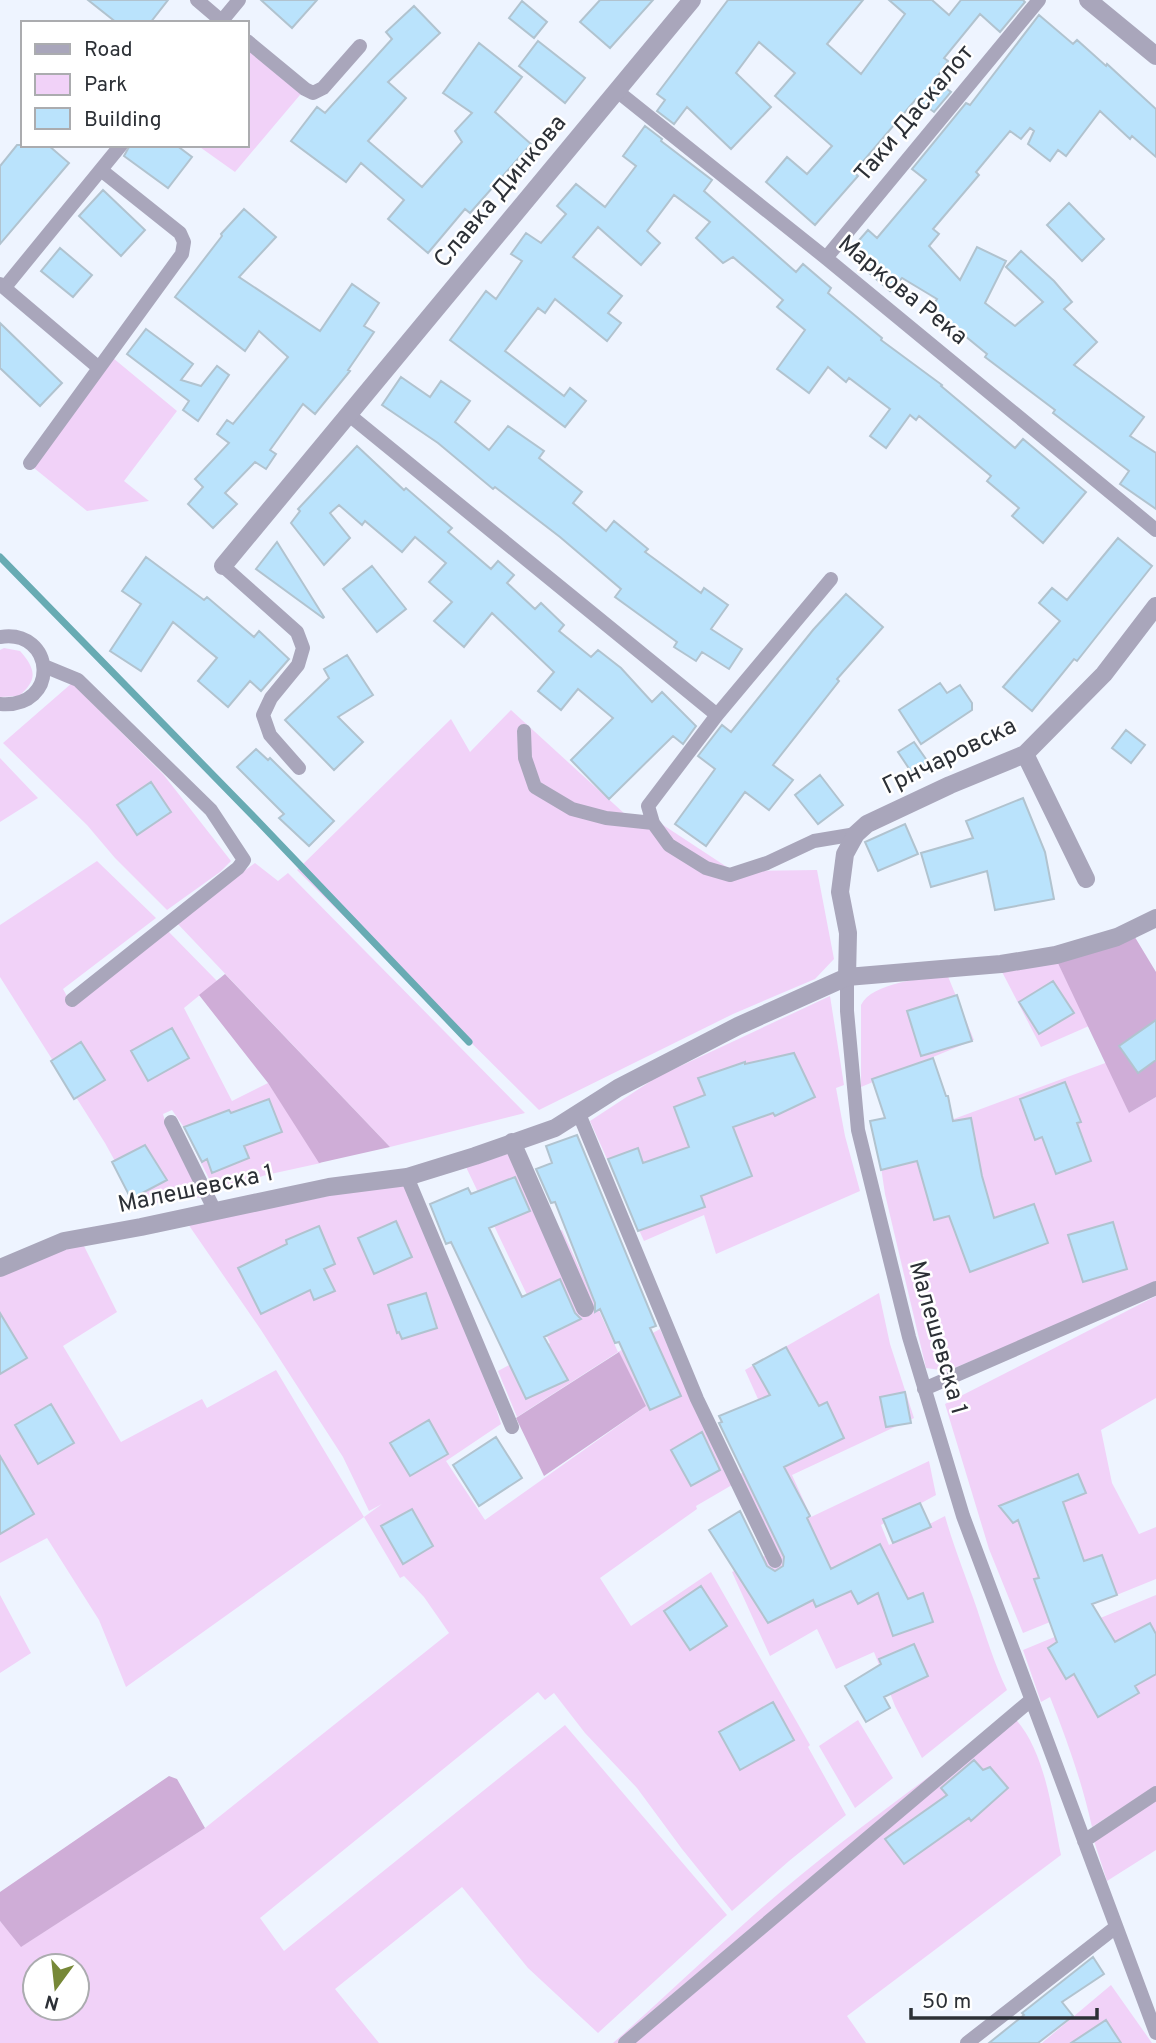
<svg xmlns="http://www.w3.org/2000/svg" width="1156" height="2043" font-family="Overpass,sans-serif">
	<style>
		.green { fill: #f1d2f8; fill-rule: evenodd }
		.forest { fill: #cfadd7 }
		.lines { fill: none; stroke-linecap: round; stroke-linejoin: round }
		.stream { stroke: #68abb3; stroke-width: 7 }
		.building { fill: #bae3fc; stroke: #b1c3cf; stroke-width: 2 }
		.service { stroke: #a9a6bb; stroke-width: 14 }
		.minor { stroke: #a9a6bb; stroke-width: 18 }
		.labels { text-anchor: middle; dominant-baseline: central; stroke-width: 5; stroke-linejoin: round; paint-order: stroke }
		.street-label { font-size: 24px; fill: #2c3036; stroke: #fff }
	</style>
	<rect width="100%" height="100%" fill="#eef4ff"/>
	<!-- green -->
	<path class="green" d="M247,41L305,89L235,172L197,145H247Z
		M113,358L177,411L124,481L149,501L87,511L34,468Z
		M4,648L20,651C36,669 38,680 19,696L0,697V650Z
		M72,683L163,774L231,861L220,872L167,910L115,858L87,825L3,743Z
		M511,710L626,815L654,819L733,871L817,870L834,959L815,979L733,1014L539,1110L297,870L451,719L470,752Z
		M0,758L38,798L0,822Z
		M97,861L156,918L63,989L73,1007L166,929L217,981L184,1008L232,1101L268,1083L321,1163L266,1175L215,1191L183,1126L172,1110L163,1114L167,1127L204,1197L139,1205L105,1143L0,977V925Z
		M255,863L278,881L288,873L525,1113L390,1147L175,921Z
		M1055,957L1089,1026L1041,1047L999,966Z
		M947,974L974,1040L861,1087V1005C872,982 924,979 947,974Z
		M830,996L844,1085L836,1088L845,1136L860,1191L716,1254L704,1215L644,1241L590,1121L657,1077Z
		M1108,1062L1129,1113L1156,1097V1285L947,1371L926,1368L885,1194L878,1147Z
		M514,1152L552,1234L562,1230L618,1352L660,1329L732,1485L696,1506L697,1509L600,1578L631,1626L711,1572L810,1745L808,1747L846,1815L789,1861L732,1911L682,1849L637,1788L585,1733L554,1693L545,1700L538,1692L260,1918L284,1951L565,1725L727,1915L598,2033L528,1968L462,1887L335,1989L379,2043H0V1921L22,1946L205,1828L449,1633L424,1597L404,1576L400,1578L364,1517L126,1687L99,1620L47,1538L0,1563V1276L82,1242L117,1312L63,1346L121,1442L202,1399L207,1408L276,1370L364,1517L382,1504L369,1511L343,1457L261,1330L188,1224L404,1181L487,1379L501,1424L446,1461L485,1520L646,1406L618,1352L517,1417L498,1371L550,1343L466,1167ZM35,1966H77V2008H35Z
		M879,1293L890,1344L914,1418L792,1475L811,1517L929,1461L936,1495L881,1525L889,1545L945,1516C954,1548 966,1577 977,1609C986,1636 994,1663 1007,1690L922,1758L895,1706L874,1652L836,1669L817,1629L770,1656L732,1572L777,1550L740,1474L782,1453L745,1370Z
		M1156,1296V1398L1101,1430L1112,1483L1139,1534L1156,1527V1579L1023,1633L989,1549L945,1404Z
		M0,1595L31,1653L0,1673Z
		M1156,1595V1786L1092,1827C1082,1782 1067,1740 1050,1697L1041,1702L1023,1650Z
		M1011,1714C1046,1749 1051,1809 1061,1855L847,2016L866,2043H613C661,2001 707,1956 755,1914C836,1842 926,1781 1011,1714Z
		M858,1720L893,1778L855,1808L819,1746Z
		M1156,1797V1850L1107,1881L1094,1841Z
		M1111,1985L1152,2043H1042Z"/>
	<!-- forest -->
	<path class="forest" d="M1133,934L1156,972V1097L1129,1113L1055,957Z
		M225,974L390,1147L319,1163L268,1083L199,995Z
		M619,1352L646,1406L544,1476L516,1418Z
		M169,1776L177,1779L205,1828L21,1947L0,1921V1892Z"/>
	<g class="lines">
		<!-- stream -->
		<path class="stream" d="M0,557L253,816L469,1042"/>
	</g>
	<!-- building -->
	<path class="building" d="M88,0H168L150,23H117Z
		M261,0H317L292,28Z
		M600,0H653L610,48L580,22Z
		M728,0H863L827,44L861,74L905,14L889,0H932L949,15L961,0H1023L1025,2L1000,32L980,14L944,58L948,61L935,80L951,92L934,112L916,99L854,172L858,176L815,225L766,182L787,157L807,174L832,146L775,96L795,73L759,42L736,73L771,107L731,149L687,107L674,124L657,111L665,100L657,94Z
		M522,1L547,22L534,38L509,18Z
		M414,6L440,33L388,82L406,98L368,141L422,187L462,142L455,131L472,113L443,93L479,43L522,77L495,112L531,144L470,213L465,209L428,253L388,219L404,200L361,163L346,182L291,141L317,107L325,113L392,39L386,32Z
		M1039,15L1073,44L1077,40L1106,66L1107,64L1156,109V157L1132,136L1130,139L1100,111L1066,156L1058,150L1050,161L1028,144L1034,131L1030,128L1021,139L1010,131L976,172L979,175L933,229L939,234L929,246L960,280L977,247L1006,261L985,303L1015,326L1043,302L1006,267L1021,251L1054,281L1072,302L1064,309L1097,342L1074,365L1144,417L1130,436L1156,453V509L1120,484L1129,471L1053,413L1055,410L985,357L987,354L931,308L937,299L902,278L890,291L847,254L868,230L877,238L926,180L912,169L966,103L970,105Z
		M538,41L585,78L565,103L519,66Z
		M645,126L662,139L661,141L712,180L704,191L796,272L803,264L831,288L828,293L882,338L881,340L942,385L941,386L1015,448L1023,439L1086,492L1043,543L1012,516L1019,508L987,481L991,476L919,416L916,420L910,415L886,448L870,436L890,409L849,378L846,382L828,367L809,393L777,369L805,330L777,307L783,300L733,257L723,263L696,238L710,222L674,195L647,231L660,243L641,265L598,227L573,257L622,296L608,313L621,323L607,341L555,299L545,313L538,308L505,351L564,396L570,388L586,401L565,427L450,340L486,291L496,299L522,261L511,254L526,233L541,243L566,214L557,206L576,184L605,207L636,166L623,156Z
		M17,145H48L69,163L0,244V166Z
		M130,145H176L192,157L168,188L124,156Z
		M103,190L145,230L121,256L79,216Z
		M1069,203L1104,239L1082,261L1047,225Z
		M244,209L276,237L239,277L320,331L352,284L379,303L364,326L374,332L348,370L350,371L315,414L303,404L270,450L276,454L266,469L255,462L225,493L237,504L213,528L188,504L203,487L195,479L229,443L217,434L227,420L233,424L288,357L259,331L245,351L175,297L222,236L221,234Z
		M60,248L92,275L73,297L41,271Z
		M0,323L62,383L40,406L0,368Z
		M146,329L193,364L181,380L201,386L217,366L229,375L198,421L183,410L189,401L127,354Z
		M401,377L430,397L441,381L470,401L455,422L489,450L508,426L544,451L539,458L582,492L573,503L606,531L614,521L648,549L645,552L701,593L704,588L728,605L711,629L742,649L729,669L702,652L696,661L674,647L677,642L615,597L621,589L560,537L495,487L493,489L438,443L382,405Z
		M357,446L404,490L406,488L452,528L448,532L491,569L498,561L514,575L507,583L535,609L541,603L564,625L559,631L591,657L598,650L621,668L652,702L662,692L696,726L683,744L673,736L609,799L571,760L613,718L578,689L561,710L538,691L554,672L492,613L464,647L434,621L452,602L429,582L446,563L415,537L402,552L365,521L362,525L339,505L330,513L350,538L324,565L291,523L300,511L298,509Z
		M1118,538L1152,566L1077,661L1074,659L1032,711L1003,687L1060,621L1039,603L1052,588L1067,600Z
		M277,542L324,617L323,618L256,569Z
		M146,557L204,600L207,597L254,637L259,631L289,659L261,691L250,681L228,707L198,681L217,658L173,622L141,671L110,651L141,604L122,591Z
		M372,566L406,609L377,632L343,589Z
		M846,594L883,627L837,679L839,681L773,765L793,780L769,810L745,792L706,846L675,824L715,769L698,756L722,725L731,732L813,630Z
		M347,655L373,695L338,717L363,742L334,770L285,720L329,678L324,669Z
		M940,683L947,693L960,685L972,703V710L921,744L899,710Z
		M1126,730L1145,745L1131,763L1112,748Z
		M914,742L928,762L912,773L898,752Z
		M256,749L268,760L270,758L334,821L309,846L279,818L284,814L237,767Z
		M820,775L843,805L818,824L795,795Z
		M151,782L171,812L137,835L117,805Z
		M1023,798L1045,852L1054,899L995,910L987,871L931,887L921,853L973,838L966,821Z
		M905,824L918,854L878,871L865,842Z
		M1053,981L1074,1013L1039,1034L1019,1002Z
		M957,995L972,1041L921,1056L907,1011Z
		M1156,1020V1060L1138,1073L1119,1046Z
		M172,1028L189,1058L148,1081L131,1051Z
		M81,1042L105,1080L74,1099L51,1061Z
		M794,1053L815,1097L775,1116L773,1113L733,1127L752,1176L701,1196L705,1207L638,1231L608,1159L638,1148L643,1163L689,1147L674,1107L705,1095L698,1078L745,1062V1064Z
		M933,1058L946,1096H948L953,1121L971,1118L982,1176L994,1218L1034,1204L1048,1243L970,1272L949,1216L934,1220L917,1161L881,1170L870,1121L885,1118L872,1079Z
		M1065,1082L1081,1122L1077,1123L1091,1161L1056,1174L1042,1137L1035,1140L1020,1099Z
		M269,1099L282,1132L244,1146L249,1158L212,1173L207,1159L202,1162L184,1127L229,1110L231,1113Z
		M577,1135L656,1326L650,1328L681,1396L650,1410L619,1342L615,1343L600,1309L595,1312V1303L555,1202L551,1203L536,1169L552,1163L546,1146Z
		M145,1145L167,1180L131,1199L112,1162Z
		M515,1177L530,1211L489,1228L522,1297L560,1279L575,1313L581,1319L544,1337L568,1380L526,1399L451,1242L446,1244L430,1204L468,1188L471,1194Z
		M396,1221L412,1257L374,1274L358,1238Z
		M1113,1222L1127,1269L1083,1282L1068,1235Z
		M319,1226L335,1264L324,1269L335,1291L314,1300L310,1290L261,1314L238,1268L287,1244L286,1240Z
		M426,1293L437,1328L402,1339L399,1332L397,1333L388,1305Z
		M0,1313L27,1358L0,1374Z
		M786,1347L819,1406L827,1402L844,1438L784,1467L810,1516L807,1518L831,1569L880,1544L908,1599L923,1593L933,1622L893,1636L878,1593L858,1604L851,1591L816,1607L813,1600L768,1623L709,1530L740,1511L767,1566L775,1571L783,1566L784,1557L719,1423L722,1422L719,1416L770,1395L753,1365Z
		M905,1392L911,1423L886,1427L880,1397Z
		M51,1404L74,1443L38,1464L15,1425Z
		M429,1420L448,1454L410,1476L390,1443Z
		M702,1432L720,1470L691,1486L671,1450Z
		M496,1437L522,1478L479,1506L453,1465Z
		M0,1456L34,1514L0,1534Z
		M1078,1474L1086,1493L1063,1502L1084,1561L1102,1555L1117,1595L1092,1604L1115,1642L1150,1623L1156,1634V1674L1135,1686L1139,1693L1098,1717L1074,1674L1066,1679L1048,1648L1057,1642L1034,1579L1039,1578L1018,1520L1013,1523L999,1506Z
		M920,1503L931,1527L893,1543L883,1519Z
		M412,1509L433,1546L403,1564L381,1526Z
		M701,1586L727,1626L690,1650L664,1611Z
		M914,1644L928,1676L884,1697L890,1708L866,1722L845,1686L881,1664L879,1659Z
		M773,1702L794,1740L740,1770L719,1732Z
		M974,1760L983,1770L990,1767L1008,1788L971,1821L969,1818L904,1864L885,1839L947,1795L941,1788Z
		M1093,1957L1104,1974L1062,2002L1073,2016L1038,2043H989L1024,2015L1022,2013Z
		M1106,2020L1121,2043H1071Z"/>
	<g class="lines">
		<!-- service -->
		<path class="service" d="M197,0L224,23
			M220,23L239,0
			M247,41L305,89L313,93L323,88L360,46
			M617,91L826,258L1156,530
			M826,258L1039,0
			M0,284L99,368
			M5,287L121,145
			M348,414L717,715
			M30,463L182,254L184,242L180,233L101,170
			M223,566L297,632L303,648L298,665L271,698L263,715L270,735L299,768
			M831,579L717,715L648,806L653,823L669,845L706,868L730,875L767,863L814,841L856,834
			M0,637C55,628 61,709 0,704
			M44,666L78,680L211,810L244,860L238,868L72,1000
			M524,731L525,758L535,787L572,809L606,818L653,823
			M847,977V1011L858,1130L909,1337L963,1516L1156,2033
			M579,1114L697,1399L775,1561
			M171,1122L215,1211
			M407,1177L512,1427
			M924,1389L1156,1288
			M1084,1841L1156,1793
			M625,2043L1031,1700
			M967,2043L1116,1927"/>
		<!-- minor -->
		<path class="minor" d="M1088,0L1156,56
			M223,566L692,0
			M1025,754L1086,879
			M847,977L848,933L840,892L845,854L856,834L867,824L950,785L1025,754L1104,674L1156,606
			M512,1142L585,1308
			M0,1268L64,1241L141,1227L329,1187L407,1177L475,1156L555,1128L618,1088L738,1026L847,977L1001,964L1056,955L1117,937L1156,918"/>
	</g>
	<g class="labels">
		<!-- street labels -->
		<g class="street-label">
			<text transform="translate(915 114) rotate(-50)">Таки Даскалот</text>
			<text transform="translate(501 192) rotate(-50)">Славка Динкова</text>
			<text transform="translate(902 291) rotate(39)">Маркова Река</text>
			<text transform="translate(950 757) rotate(-26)">Грнчаровска</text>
			<text transform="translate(196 1190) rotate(-12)">Малешевска 1</text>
			<text transform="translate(937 1338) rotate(74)">Малешевска 1</text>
		</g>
	</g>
	<!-- legend -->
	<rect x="21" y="21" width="228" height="126" fill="#ffffff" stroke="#abacaf" stroke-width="2"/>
	<rect x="35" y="44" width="35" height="10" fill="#a9a6bb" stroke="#abacaf" stroke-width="2"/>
	<text x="84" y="56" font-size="21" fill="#2c3036">Road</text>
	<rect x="35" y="74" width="35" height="21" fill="#f1d2f8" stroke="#abacaf" stroke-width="2"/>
	<text x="84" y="91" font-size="21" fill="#2c3036">Park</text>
	<rect x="35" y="108" width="35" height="21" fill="#bae3fc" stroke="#abacaf" stroke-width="2"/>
	<text x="84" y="126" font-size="21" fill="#2c3036">Building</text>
	<!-- north arrow -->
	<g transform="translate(56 1987) rotate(195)"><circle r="33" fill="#ffffff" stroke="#abacaf" stroke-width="2"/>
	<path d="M0-5L12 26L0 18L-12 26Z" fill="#778837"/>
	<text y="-10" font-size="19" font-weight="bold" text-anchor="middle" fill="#2c3036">N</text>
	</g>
	<!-- scale -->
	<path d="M911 2008v10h186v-10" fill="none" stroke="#2c3036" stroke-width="3.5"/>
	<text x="922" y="2008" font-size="21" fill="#2c3036" stroke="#ffffff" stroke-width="5" paint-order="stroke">50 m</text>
</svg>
